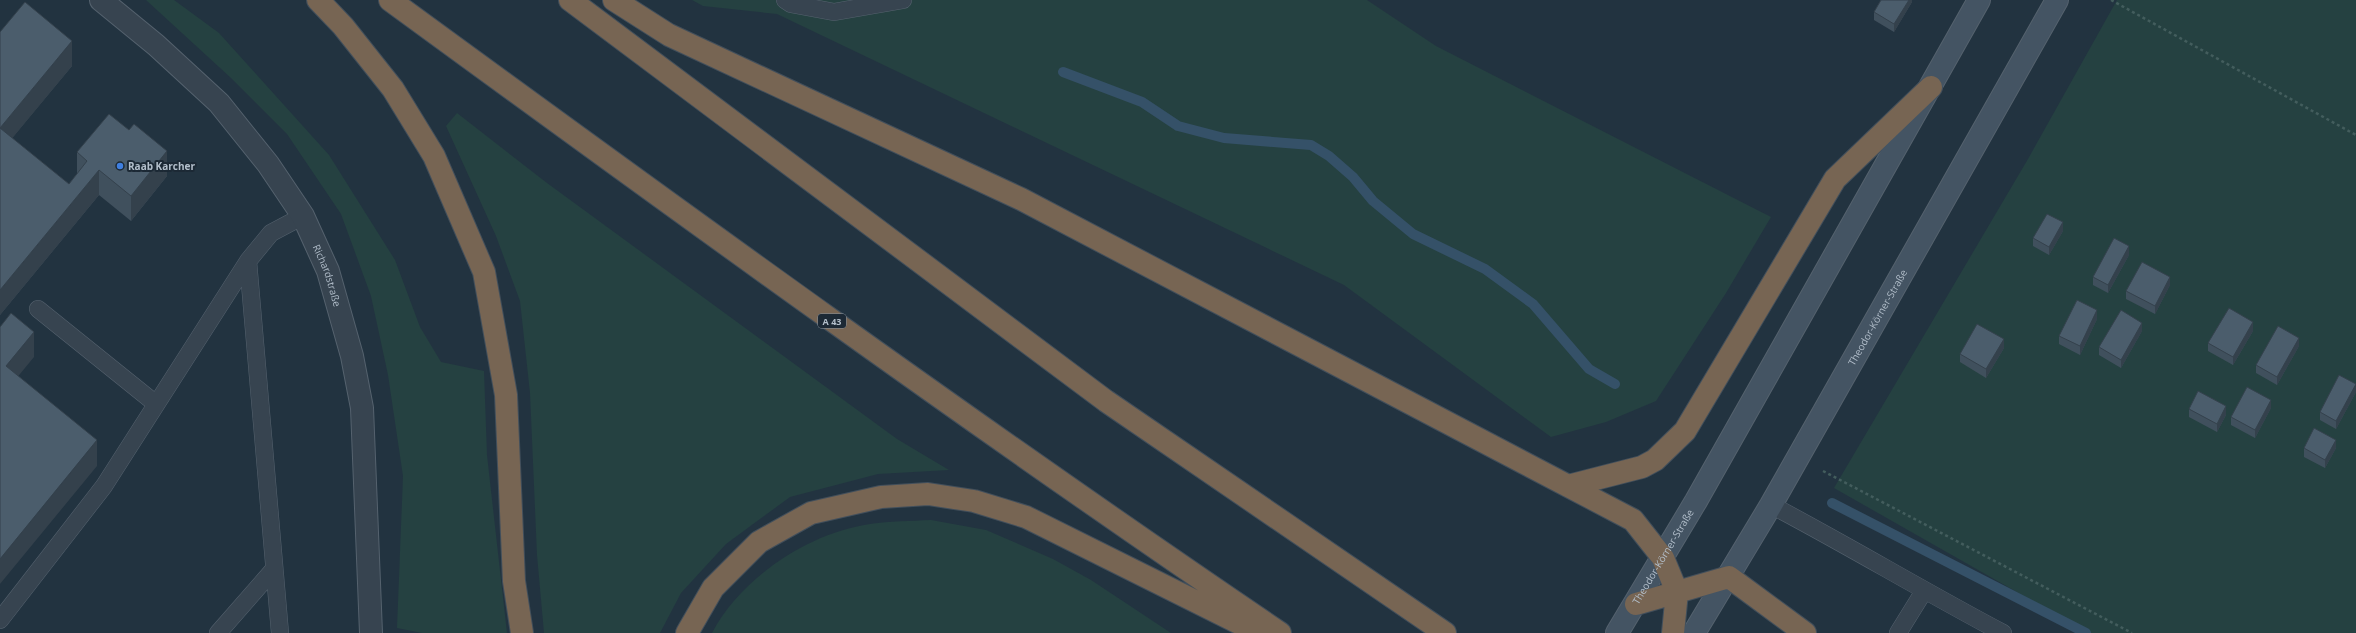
<svg xmlns="http://www.w3.org/2000/svg" width="2356" height="633" font-family="'Open Sans',sans-serif">
	<style>
		.green { fill: #254141 }
		.lines { fill: none; stroke-linecap: round; stroke-linejoin: round }
		.stream { stroke: #355168; stroke-width: 10 }
		.service-casing { stroke: #55626e; stroke-width: 18 }
		.minor-casing { stroke: #55626e; stroke-width: 24 }
		.secondary-casing { stroke: #55626e; stroke-width: 24 }
		.motorway-casing { stroke: #424f5b; stroke-width: 24 }
		.path { stroke: #435d5d; stroke-width: 2.5; stroke-dasharray: 3 3; stroke-linecap: butt }
		.service { stroke: #374450; stroke-width: 17 }
		.minor { stroke: #374450; stroke-width: 22 }
		.secondary { stroke: #445463; stroke-width: 22 }
		.motorway { stroke: #776553; stroke-width: 22 }
		.wall { fill: #40505d }
		.shaded-wall { fill: #34414c }
		.building { fill: #4b5d6c; stroke: #34414c }
		.shop-dot { fill: #3f7fe0; stroke: #1c2935; stroke-width: 1.5 }
		.labels { text-anchor: middle; dominant-baseline: central; stroke-width: 4; stroke-linejoin: round; paint-order: stroke }
		.shield { fill: #1c2935; stroke: #86929e; stroke-width: 1 }
		.shield-label { font-size: 9px; font-weight: bold; fill: #b3bfcb }
		.poi-label { font-size: 10px; font-weight: bold; fill: #b3bfcb; stroke: #1c2935; text-anchor: start }
		.street-label { font-size: 10px; fill: #b3bfcb; stroke: #1c2935 }
	</style>
	<rect width="100%" height="100%" fill="#223340"/>
	<!-- green -->
	<path class="green" d="M146,0H174L219,33L329,155L395,260L420,327L441,362L484,371L487,455L507,633H422L397,628L403,476L388,375L371,296L341,214L287,134L231,78Z
		M692,0H1367L1436,46L1771,217L1726,293L1656,401L1606,422L1551,437L1344,285L777,14L703,6Z
		M2117,0H2356V633H2089L1834,488L2028,159Z
		M457,113L547,183L897,439L949,470L878,474L790,497L726,544L681,593L660,633H544L537,555L530,393L520,301L496,236L446,126Z
		M931,520L986,530L1053,559L1091,580L1171,633H712C741,578 808,533 870,524C890,521 911,521 931,520Z"/>
	<g class="lines">
		<!-- stream -->
		<path class="stream" d="M1063,72L1142,102L1178,126L1224,138L1311,145L1329,156L1353,177L1373,201L1413,234L1485,269L1533,304L1589,369L1615,384
			M1832,503L2086,633"/>
		<defs>
			<path id="service" d="M785,0L791,4L834,12L903,0
				M248,261L280,633
				M38,309L156,404
				M1771,505C1849,546 1925,592 2003,633
				M0,620L104,486L248,261L271,233L303,216
				M218,633L274,569
				M1898,633L1924,591"/>
			<g id="minor">
				<path id="s1" d="M101,0L156,45L219,103L268,164L303,216L328,271L352,356L362,408L371,633"/>
			</g>
			<g id="secondary">
				<path id="s2" d="M1617,633L1696,501L1979,0"/>
				<path id="s3" d="M1694,633L1771,505L2057,0"/>
			</g>
			<path id="motorway" d="M318,0L343,26L393,89L434,156L484,272L506,395L514,581L522,633
				M390,0C684,215 979,429 1280,633
				M570,0L1106,401L1445,633
				M614,0L669,35L1021,199L1633,520L1663,558L1677,592L1673,633
				M1568,486L1642,467L1655,460L1685,431L1835,179L1931,87
				M1636,604L1729,577L1805,633
				M687,633L713,588L759,542L811,513L881,497L928,494L974,501L1026,517L1259,633"/>
		</defs>
		<!-- service casing -->
		<use href="#service" class="service-casing"/>
		<!-- minor casing -->
		<use href="#minor" class="minor-casing"/>
		<!-- secondary casing -->
		<use href="#secondary" class="secondary-casing"/>
		<!-- motorway casing -->
		<use href="#motorway" class="motorway-casing"/>
		<!-- path -->
		<path class="path" d="M2111,0L2356,135
			M1823,471L2132,633"/>
		<!-- service -->
		<use href="#service" class="service"/>
		<!-- minor -->
		<use href="#minor" class="minor"/>
		<!-- secondary -->
		<use href="#secondary" class="secondary"/>
		<!-- motorway -->
		<use href="#motorway" class="motorway"/>
	</g>
	<!-- wall -->
	<path class="wall" d="M1912,0V2L1894,32L1874,20V12Z
		M0,32L72,66L12,138L69,184L77,174V152L167,176L131,221L99,195L0,315Z
		M2063,231L2049,255L2033,246V238Z
		M2129,255L2108,293L2093,285V277Z
		M2170,285L2155,314L2126,299V291Z
		M2097,319L2080,355L2059,344V336Z
		M2142,331L2121,368L2099,355V347Z
		M2253,331L2233,365L2208,351V343Z
		M2299,346L2277,385L2256,373V365Z
		M2004,348L1986,378L1960,362V354Z
		M2356,392L2336,429L2320,420V412Z
		M2271,408L2255,438L2231,425V417Z
		M2189,409L2226,415L2217,432L2189,417Z
		M2304,448H2336L2325,468L2304,457Z"/>
	<!-- shaded-wall -->
	<path class="shaded-wall" d="M1909,0H1912V2L1894,32V24Z
		M72,41V66L0,153V128Z
		M167,151V176L131,221V196Z
		M99,170V195L0,315V290Z
		M2063,222V231L2049,255V247Z
		M2129,246V255L2108,293V285Z
		M2170,277V285L2155,314V306Z
		M2097,310V319L2080,355V346Z
		M2253,322V331L2233,365V357Z
		M2142,323V331L2121,368V360Z
		M34,332V357L6,391V366Z
		M2299,338V346L2277,385V377Z
		M2004,339V348L1986,378V369Z
		M2356,384V392L2336,429V421Z
		M2271,400V408L2255,438V430Z
		M2226,406V415L2217,432V424Z
		M97,440V466L0,584V559Z
		M2336,440V448L2325,468V460Z"/>
	<!-- building -->
	<path class="building" d="M1881,0H1909L1894,24L1874,12Z
		M25,2L72,41L0,128L69,184L87,161L77,152L109,114L129,130L134,124L167,151L131,196L99,170L0,290V32Z
		M2047,214L2063,222L2049,247L2033,238Z
		M2114,238L2129,246L2108,285L2093,277Z
		M2142,262L2170,277L2155,306L2126,291Z
		M2077,300L2097,310L2080,346L2059,336Z
		M2229,308L2253,322L2233,357L2208,343Z
		M2121,310L2142,323L2121,360L2099,347Z
		M11,313L34,332L6,366L97,440L0,559V327Z
		M1977,324L2004,339L1986,369L1960,354Z
		M2278,326L2299,338L2277,377L2256,365Z
		M2339,375L2356,384L2336,421L2320,412Z
		M2247,387L2271,400L2255,430L2231,417Z
		M2198,391L2226,406L2217,424L2189,409Z
		M2314,428L2336,440L2325,460L2304,448Z"/>
	<!-- markers -->
	<circle class="shop-dot" cx="120" cy="166" r="4"/>
	<g class="labels">
		<!-- shield labels -->
		<rect class="shield" x="818" y="314" width="28" height="14" rx="3"/>
		<g class="shield-label">
			<text x="832" y="321">A 43</text>
		</g>
		<!-- poi labels -->
		<g class="poi-label">
			<text x="128" y="166">Raab Karcher</text>
		</g>
		<!-- street labels -->
		<g class="street-label">
			<text stroke="none"><textPath href="#s1" startOffset="362">Richardstraße</textPath></text>
			<text stroke="none"><textPath href="#s3" startOffset="365">Theodor-Körner-Straße</textPath></text>
			<text stroke="none"><textPath href="#s2" startOffset="89">Theodor-Körner-Straße</textPath></text>
		</g>
	</g>
</svg>
